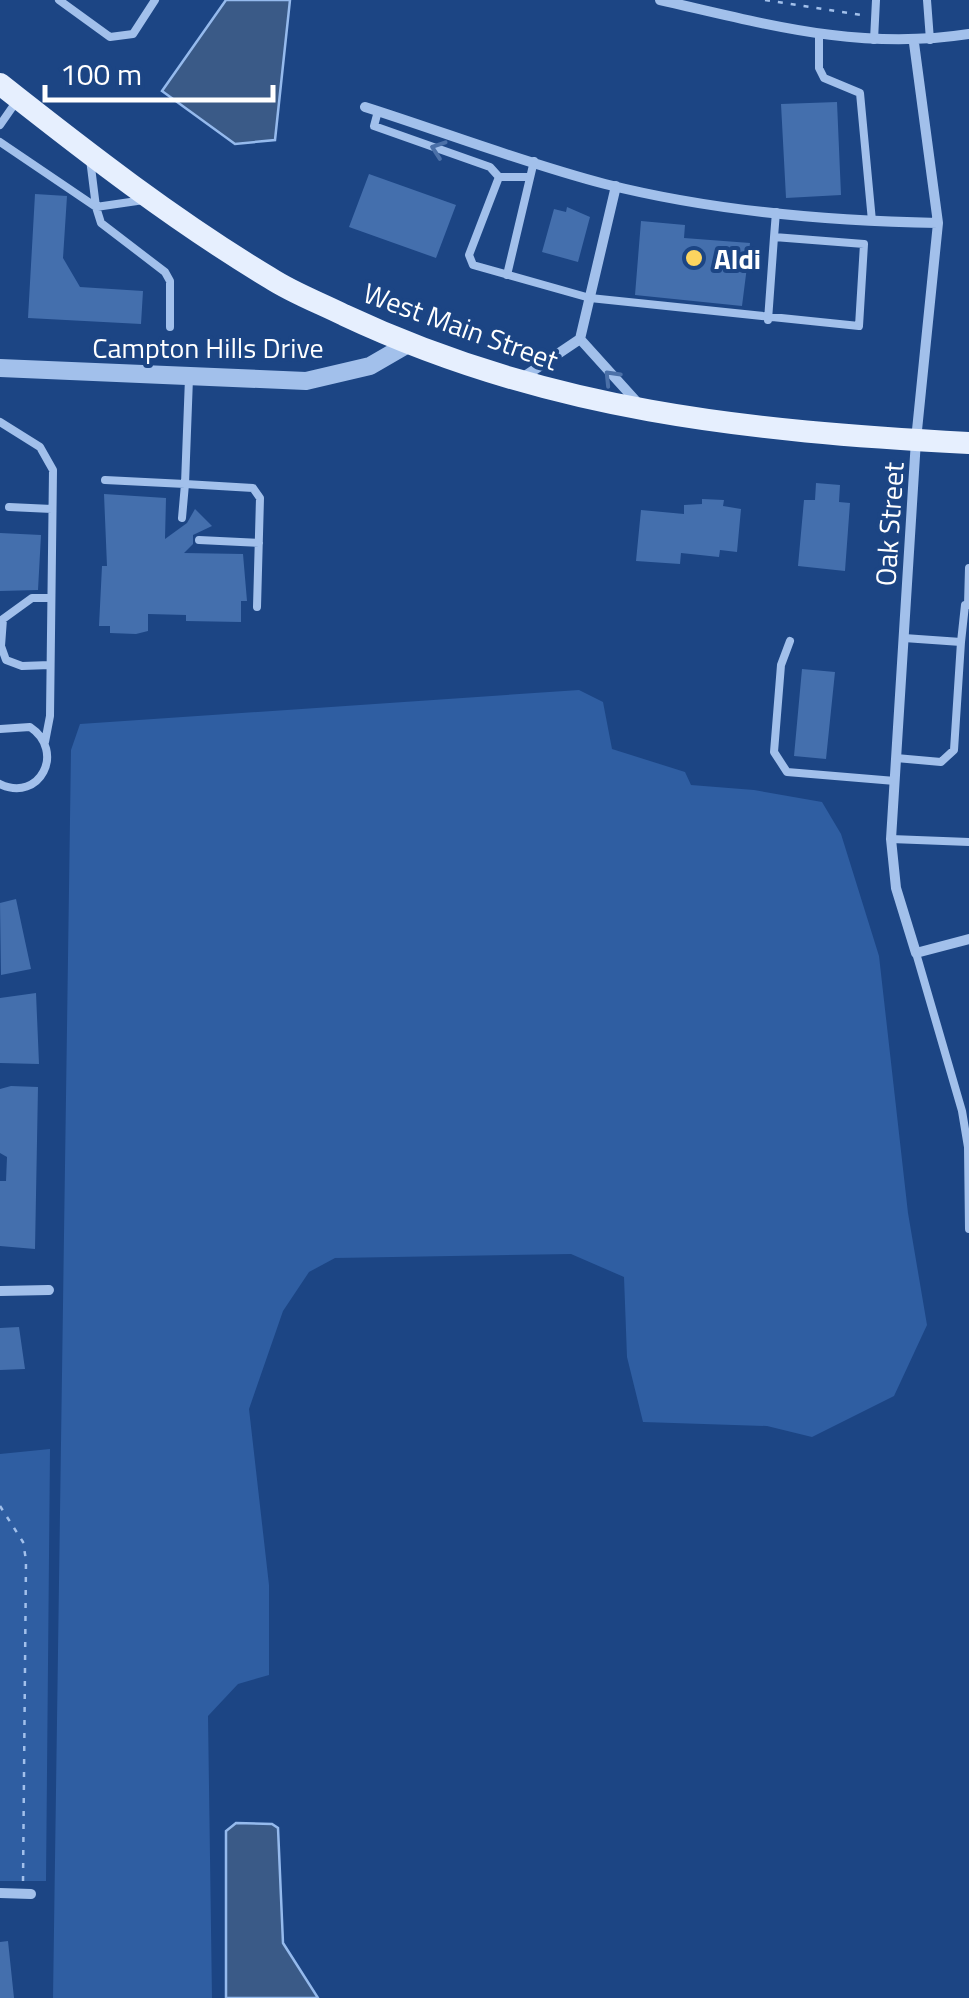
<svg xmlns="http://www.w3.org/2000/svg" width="969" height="1998" font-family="'Titillium Web',sans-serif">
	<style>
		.green { fill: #2f5ea2 }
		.water { fill: #3a5a87; stroke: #95baed; stroke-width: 2.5 }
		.building { fill: #446fad }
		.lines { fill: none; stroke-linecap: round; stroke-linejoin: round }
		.path { stroke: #a2c0eb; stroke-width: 2.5; stroke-dasharray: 5 8; stroke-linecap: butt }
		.service { stroke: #a2c0eb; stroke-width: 8 }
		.minor { stroke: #a2c0eb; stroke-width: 10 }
		.tertiary { stroke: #a2c0eb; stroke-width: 18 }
		.primary { stroke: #e6effe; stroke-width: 22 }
		.oneway { stroke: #4b70a8 }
		.poi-dot { fill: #fcd45f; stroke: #1c4584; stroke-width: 4 }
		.labels { text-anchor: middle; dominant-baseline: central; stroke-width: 8; stroke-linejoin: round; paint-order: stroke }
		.poi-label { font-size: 28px; font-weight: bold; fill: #fff; stroke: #1c4584; text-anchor: start }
		.street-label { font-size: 28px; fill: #fff; stroke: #1c4584 }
	</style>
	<rect width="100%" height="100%" fill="#1c4584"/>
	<!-- green -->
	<path class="green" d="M579,690L603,702L612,749L685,772L691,785L754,790L822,802L841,834L879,956L908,1213L927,1325L894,1396L812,1437L767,1426L643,1422L627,1357L624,1277L571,1254L335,1258L309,1272L283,1311L249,1409L269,1585V1675L238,1684L208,1716L212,1998H53L71,750L80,724Z
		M50,1449L46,1881H0V1454Z"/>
	<!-- water -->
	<path class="water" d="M226,0H290L275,140L235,144L162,91Z
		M236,1823L272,1824L278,1828L283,1943L318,1998H226V1831Z"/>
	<!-- building -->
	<path class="building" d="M837,102L841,195L786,198L781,104Z
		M369,174L456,205L436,258L349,227Z
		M35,194L67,196L63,258L80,287L143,291L141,324L28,318Z
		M567,207L590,217L578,262L542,252L554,209L566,212Z
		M641,221L685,225L684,238L750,243L742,306L635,295Z
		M816,483L840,485L839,502L850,503L845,571L798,566L804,500H815Z
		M104,494L166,498L165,539L187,523L195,509L212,526L193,535V544L184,553L243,554L247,601H241V622L186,621V615L148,614V631L136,634L110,633V626H99L102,566H107Z
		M702,499L724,500L723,506L741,509L737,552L720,550L719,557L681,553L680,564L636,561L641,510L684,514V505L702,504Z
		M0,533L41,535L38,590L0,591Z
		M802,669L835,672L826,759L794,756Z
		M16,899L31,969L1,975L0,903Z
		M36,993L39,1064L0,1063V998Z
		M11,1086L38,1087L35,1249L0,1246V1181H6L7,1157L0,1153V1089Z
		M19,1327L25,1369L0,1370V1328Z
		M8,1941L14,1998H0V1942Z"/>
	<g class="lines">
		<!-- path -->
		<path class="path" d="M765,0L861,15
			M0,1506L23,1542L26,1560L23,1882"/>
		<!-- service -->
		<path class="service" d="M59,0L110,37L133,34L155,0
			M927,0L930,40
			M819,34V68L824,78L860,93L872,221
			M874,40L876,0
			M378,111L374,126L490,167L499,177
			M0,125L16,102
			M0,142L96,207L101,223L165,272L170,281V327
			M90,159L96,207L144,200
			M528,177H499L469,255L473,265L590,298L859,326L864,244L774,237L776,212
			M507,275L534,161
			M768,320L774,237
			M189,378L185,484L253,488L260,498L257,607
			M0,422L40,447L53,470L50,716L45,742
			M105,480L185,484L182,518
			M9,507L52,509
			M199,540L259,543
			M968,605L969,568
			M904,638L961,642L965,605
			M790,641L781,665L774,752L787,772L895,781
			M50,665L22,666L6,660L1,646L3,619L32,598H51
			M0,729L30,727C66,751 40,803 0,784
			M896,758L941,762L954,750L961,642
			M891,839L969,842
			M916,953L962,1111L968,1147L969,1229"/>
		<!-- minor -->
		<path class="minor" d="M660,0C766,24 859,51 969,34
			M914,43L938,223L916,440L891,839L896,888L916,953L969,939
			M365,107C444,132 524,163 605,184C712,211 827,221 938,223
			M580,339L636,401
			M525,376L580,339L616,186
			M0,1291L49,1290
			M0,1893L31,1894"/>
		<!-- tertiary -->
		<path class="tertiary" d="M0,368L306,381L370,366L408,344"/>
		<!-- primary -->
		<path class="primary" d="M0,84C86,152 175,221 270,278C293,293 320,303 344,315C548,411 747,431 969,443"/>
	</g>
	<!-- one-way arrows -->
	<defs><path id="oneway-chevron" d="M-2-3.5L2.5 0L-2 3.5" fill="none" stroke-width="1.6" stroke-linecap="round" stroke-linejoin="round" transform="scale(2.5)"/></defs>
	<g class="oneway">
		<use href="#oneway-chevron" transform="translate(438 149) rotate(-161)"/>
		<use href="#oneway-chevron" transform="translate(611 377) rotate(-134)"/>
	</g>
	<!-- markers -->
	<circle class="poi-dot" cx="694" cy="258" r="10"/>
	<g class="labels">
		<!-- poi labels -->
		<g class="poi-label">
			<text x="714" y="258">Aldi</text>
		</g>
		<!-- street labels -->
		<g class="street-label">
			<text transform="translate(461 326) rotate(20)">West Main Street</text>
			<text x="208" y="347">Campton Hills Drive</text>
			<text transform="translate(889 524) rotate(-86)">Oak Street</text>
		</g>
	</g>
	<!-- scale -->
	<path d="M45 85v15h228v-15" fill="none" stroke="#ffffff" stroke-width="5"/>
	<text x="60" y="85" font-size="30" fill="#ffffff" stroke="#1c4584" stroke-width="8" paint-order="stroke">100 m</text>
</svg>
